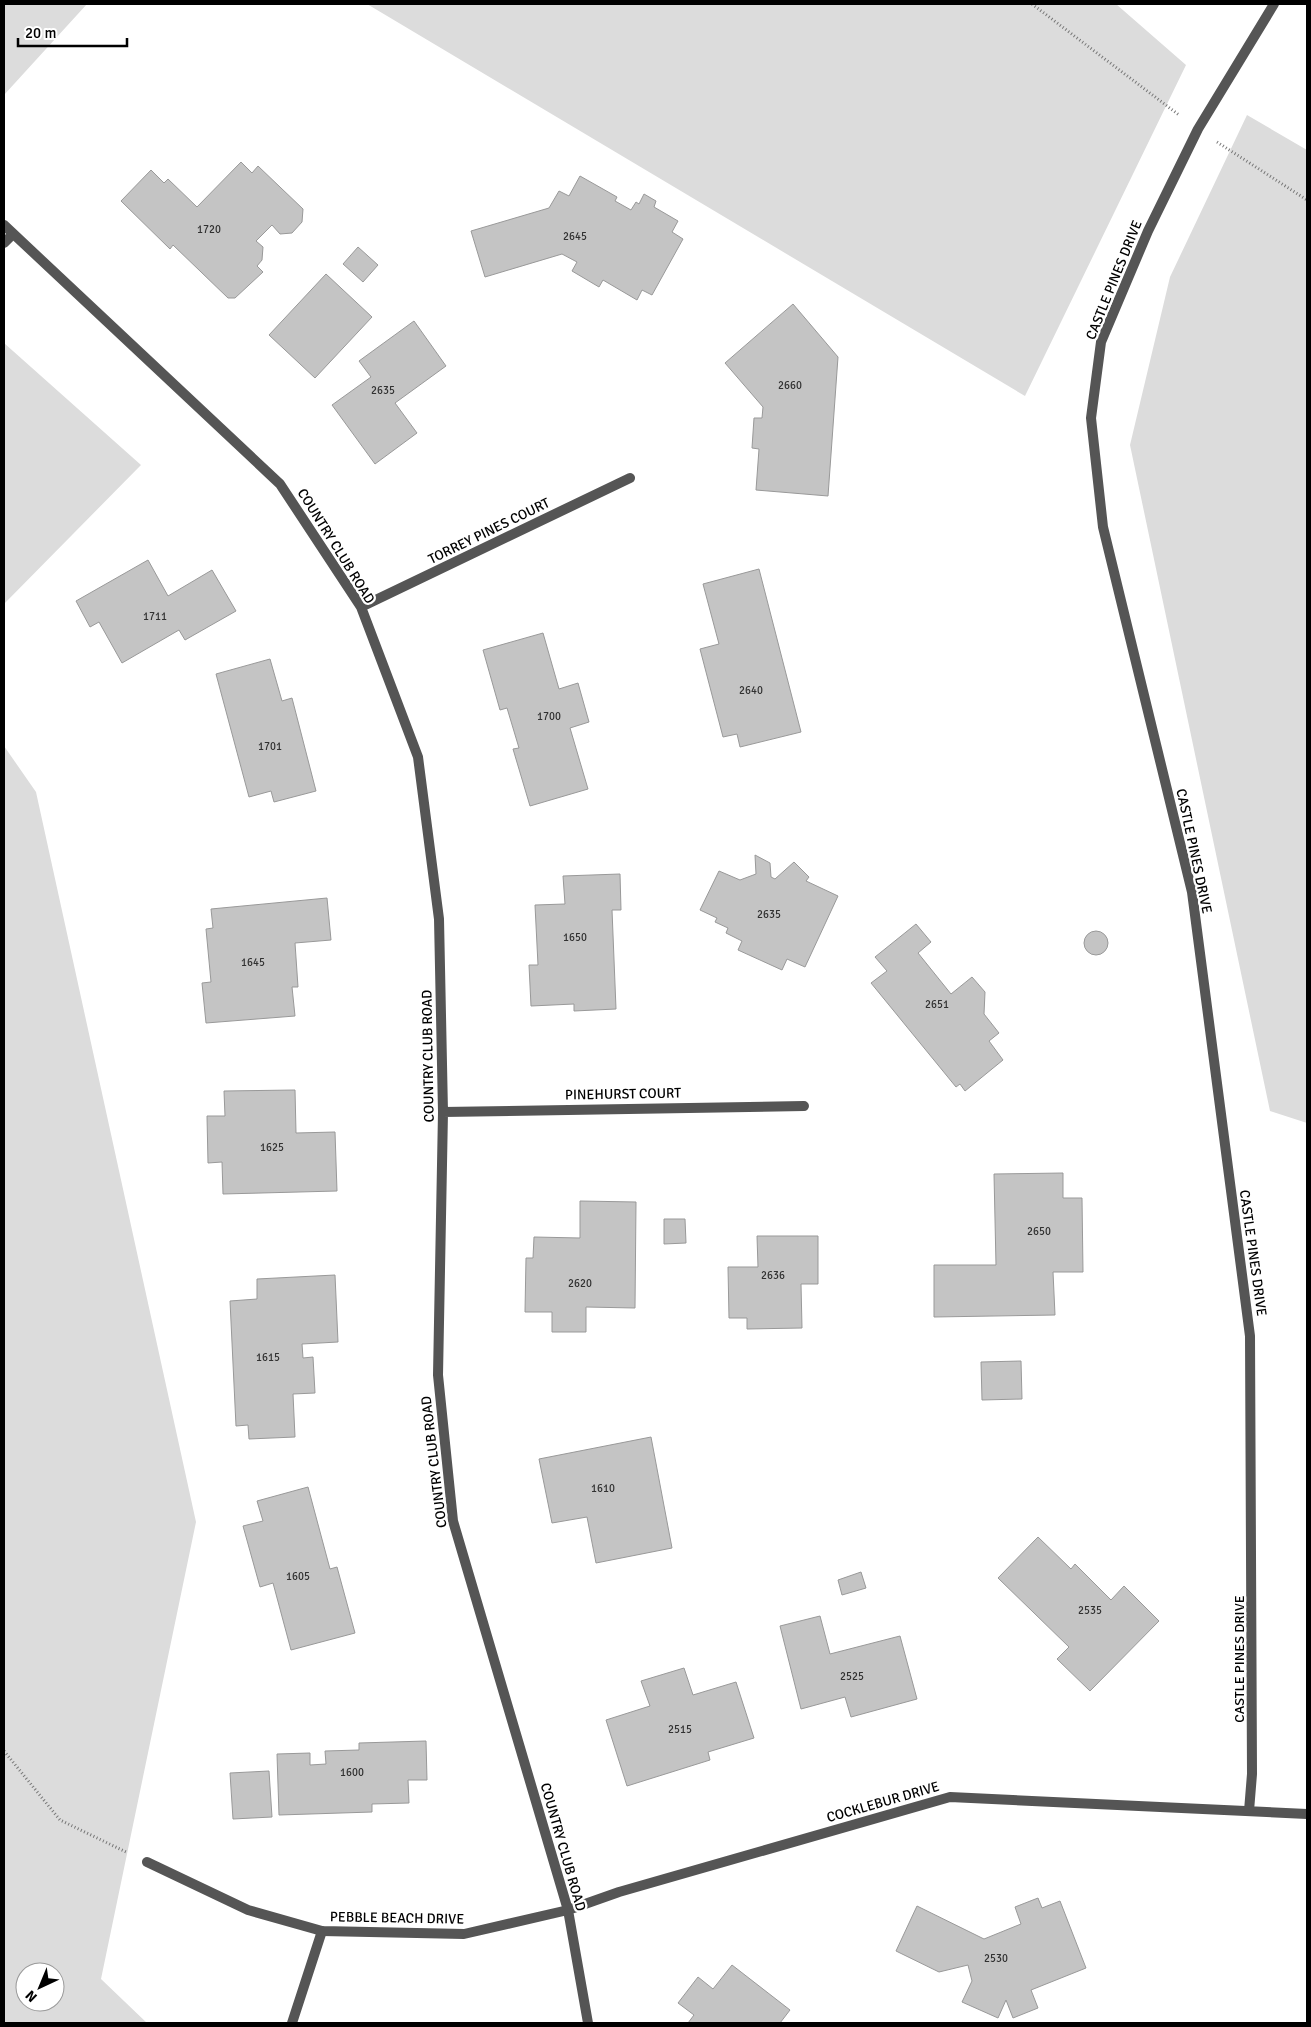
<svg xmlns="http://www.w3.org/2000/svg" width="1311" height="2027" font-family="Signika,sans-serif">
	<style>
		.green { fill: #dcdcdc; fill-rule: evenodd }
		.building { fill: #c4c4c4; stroke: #999 }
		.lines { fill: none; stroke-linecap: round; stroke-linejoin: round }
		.path { stroke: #777; stroke-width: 3; stroke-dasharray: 1 2.5; stroke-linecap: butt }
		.service { stroke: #555; stroke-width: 10 }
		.minor { stroke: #555; stroke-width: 10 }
		.labels { text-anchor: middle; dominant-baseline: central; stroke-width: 4.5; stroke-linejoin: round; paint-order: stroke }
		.number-label { font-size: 11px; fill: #313131 }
		.street-label { font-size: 14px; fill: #000; stroke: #fff }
	</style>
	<rect width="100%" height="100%" fill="#fff"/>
	<!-- green -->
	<path class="green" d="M4,4H87L4,95Z
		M367,4H1116L1186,65L1025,396Z
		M1247,115L1307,150V1123L1270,1111L1130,445L1170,277Z
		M4,343L141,465L4,604Z
		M4,746L36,792L196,1522L101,1979L147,2023H4ZM25,1972H55V2002H25Z"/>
	<!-- building -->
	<path class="building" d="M241,162L252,173L258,166L303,209L302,222L292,233L280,234L272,225L256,241L263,247L262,260L257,266L263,272L235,298H228L173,245L170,249L121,201L151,170L164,183L168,179L197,207Z
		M580,176L617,197L615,201L631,210L636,202L639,204L644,194L656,201L654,207L678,221L672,232L683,239L652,295L642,290L637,300L603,280L599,287L572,271L577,262L562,254L485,277L471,231L549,208L559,191L569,196Z
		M358,247L378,265L363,282L343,264Z
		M326,274L372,317L315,378L269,335Z
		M793,304L838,357L828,496L756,490L759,449L752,448L754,418H762L763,407L725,363Z
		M414,321L446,366L395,403L417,433L375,464L332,405L371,377L359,361Z
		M148,560L168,596L212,570L236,611L185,640L179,630L122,663L99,622L90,627L76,601Z
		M759,569L801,732L740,747L737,734L723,737L700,649L719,644L703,584Z
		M543,633L559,689L578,683L589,722L570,728L588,789L530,806L513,749L519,748L507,708L500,710L483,650Z
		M270,659L282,701L292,698L316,791L274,802L271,791L249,797L216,674Z
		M755,855L770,863L771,877L775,879L794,862L809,877L806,881L838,896L805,967L787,959L782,970L738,950L742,941L726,933L728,928L715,922L717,918L700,910L719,871L740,880L756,874Z
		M620,874L621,910H612L616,1009L574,1011V1004L531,1006L529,965H538L535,905L565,904L563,876Z
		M327,898L331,940L295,943L298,987H292L295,1016L206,1023L202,983L211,982L206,929L213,928L211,909Z
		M916,924L931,942L918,953L951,994L972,977L985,992L984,1014L999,1033L989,1041L1003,1060L965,1091L960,1084L956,1087L871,983L887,971L875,957Z
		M1084 943a12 12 0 1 1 24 0a12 12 0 1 1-24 0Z
		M295,1090L296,1133L335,1132L337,1191L223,1194L222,1162L208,1163L207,1116H225L224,1091Z
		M1063,1173V1198H1082L1083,1272H1053L1055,1315L934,1317V1265H996L994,1174Z
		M580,1201L636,1202L635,1308L586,1307V1332H552V1312H525L526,1258H533L534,1237L580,1238Z
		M664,1219H685L686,1243L664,1244Z
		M757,1236H818V1284H801L802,1328L747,1329V1318H729L728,1267H758Z
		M335,1275L338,1342L302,1344L303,1358L313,1357L315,1393L293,1394L295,1437L249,1439L248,1425L236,1426L230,1301L257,1299V1279Z
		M1021,1361L1022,1399L982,1400L981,1362Z
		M651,1437L672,1548L596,1563L587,1517L552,1523L539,1459Z
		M308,1487L330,1569L337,1567L355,1633L291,1650L273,1583L260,1587L243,1526L263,1521L257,1501Z
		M1038,1537L1071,1569L1075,1564L1111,1600L1124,1586L1159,1621L1090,1691L1057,1659L1069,1647L998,1578Z
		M861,1572L866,1588L842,1595L838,1580Z
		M820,1616L830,1654L900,1636L917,1699L851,1717L845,1697L801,1709L780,1626Z
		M684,1668L693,1695L736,1682L754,1738L708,1752L710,1760L627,1786L606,1720L650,1706L641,1681Z
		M426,1741L427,1780H408L409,1803L372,1804V1812L279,1815L277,1754L310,1753V1765L326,1764L325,1751L359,1750V1743Z
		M269,1771L272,1817L233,1819L230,1773Z
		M1038,1898L1042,1908L1060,1901L1086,1968L1031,1990L1038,2008L1013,2018L1006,2000L998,2018L962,2002L972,1981L968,1965L939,1972L896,1951L917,1906L984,1939L1021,1924L1015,1907Z
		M732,1965L790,2010L780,2023H688L694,2015L678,2003L698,1977L713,1989Z"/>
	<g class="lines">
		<!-- path -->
		<path class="path" d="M1032,4L1179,115
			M1217,142L1307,200
			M4,1751L60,1820L126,1852"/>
		<!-- service -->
		<path class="service" d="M292,2023L322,1931"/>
		<!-- minor -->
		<path class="minor" d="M4,225L280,484L361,607L418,757L439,919L443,1112L438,1375L453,1521L568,1910L588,2023
			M4,243L13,234
			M361,607L630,478
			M443,1112L804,1106
			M1249,1811L1252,1774L1250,1336L1192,892L1103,527L1091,418L1101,342L1148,231L1198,129L1274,4
			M147,1862L248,1910L322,1931L464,1934L568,1910L619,1892L950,1797L1307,1814"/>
	</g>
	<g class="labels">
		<!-- number labels -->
		<g class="number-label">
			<text x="209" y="229">1720</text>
			<text x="575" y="236">2645</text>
			<text x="790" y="385">2660</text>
			<text x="383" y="390">2635</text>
			<text x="155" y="616">1711</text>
			<text x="751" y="690">2640</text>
			<text x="549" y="716">1700</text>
			<text x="270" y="746">1701</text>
			<text x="769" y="914">2635</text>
			<text x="575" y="937">1650</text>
			<text x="253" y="962">1645</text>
			<text x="937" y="1004">2651</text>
			<text x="272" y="1147">1625</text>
			<text x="1039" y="1231">2650</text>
			<text x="773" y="1275">2636</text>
			<text x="580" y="1283">2620</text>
			<text x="268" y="1357">1615</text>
			<text x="603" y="1488">1610</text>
			<text x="298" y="1576">1605</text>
			<text x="1090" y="1610">2535</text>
			<text x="852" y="1676">2525</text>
			<text x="680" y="1729">2515</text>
			<text x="352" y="1772">1600</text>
			<text x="996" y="1958">2530</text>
		</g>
		<!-- street labels -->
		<g class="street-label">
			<text transform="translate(1114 280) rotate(-68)">CASTLE PINES DRIVE</text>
			<text transform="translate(489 531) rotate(-26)">TORREY PINES COURT</text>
			<text transform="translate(336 546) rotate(58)">COUNTRY CLUB ROAD</text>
			<text transform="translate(1194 851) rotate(78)">CASTLE PINES DRIVE</text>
			<text transform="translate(428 1056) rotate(-91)">COUNTRY CLUB ROAD</text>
			<text transform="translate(623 1094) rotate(-1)">PINEHURST COURT</text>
			<text transform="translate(1253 1253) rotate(82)">CASTLE PINES DRIVE</text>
			<text transform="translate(434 1462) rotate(-97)">COUNTRY CLUB ROAD</text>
			<text transform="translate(1239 1659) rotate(-90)">CASTLE PINES DRIVE</text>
			<text transform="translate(883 1802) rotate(-16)">COCKLEBUR DRIVE</text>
			<text transform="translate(563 1847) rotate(74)">COUNTRY CLUB ROAD</text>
			<text transform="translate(397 1918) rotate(1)">PEBBLE BEACH DRIVE</text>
		</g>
	</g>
	<!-- border -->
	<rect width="1311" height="2027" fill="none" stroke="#000000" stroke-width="10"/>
	<!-- north arrow -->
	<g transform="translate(40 1987) rotate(224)"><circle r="24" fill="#ffffff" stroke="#999999"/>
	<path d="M0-4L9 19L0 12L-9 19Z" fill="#000000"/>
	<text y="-8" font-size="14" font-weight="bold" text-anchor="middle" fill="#000000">N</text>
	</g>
	<!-- scale -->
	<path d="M18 38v8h109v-8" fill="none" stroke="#000000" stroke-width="2.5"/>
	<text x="25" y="38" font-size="15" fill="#000000" stroke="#ffffff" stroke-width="4" paint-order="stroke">20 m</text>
</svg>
